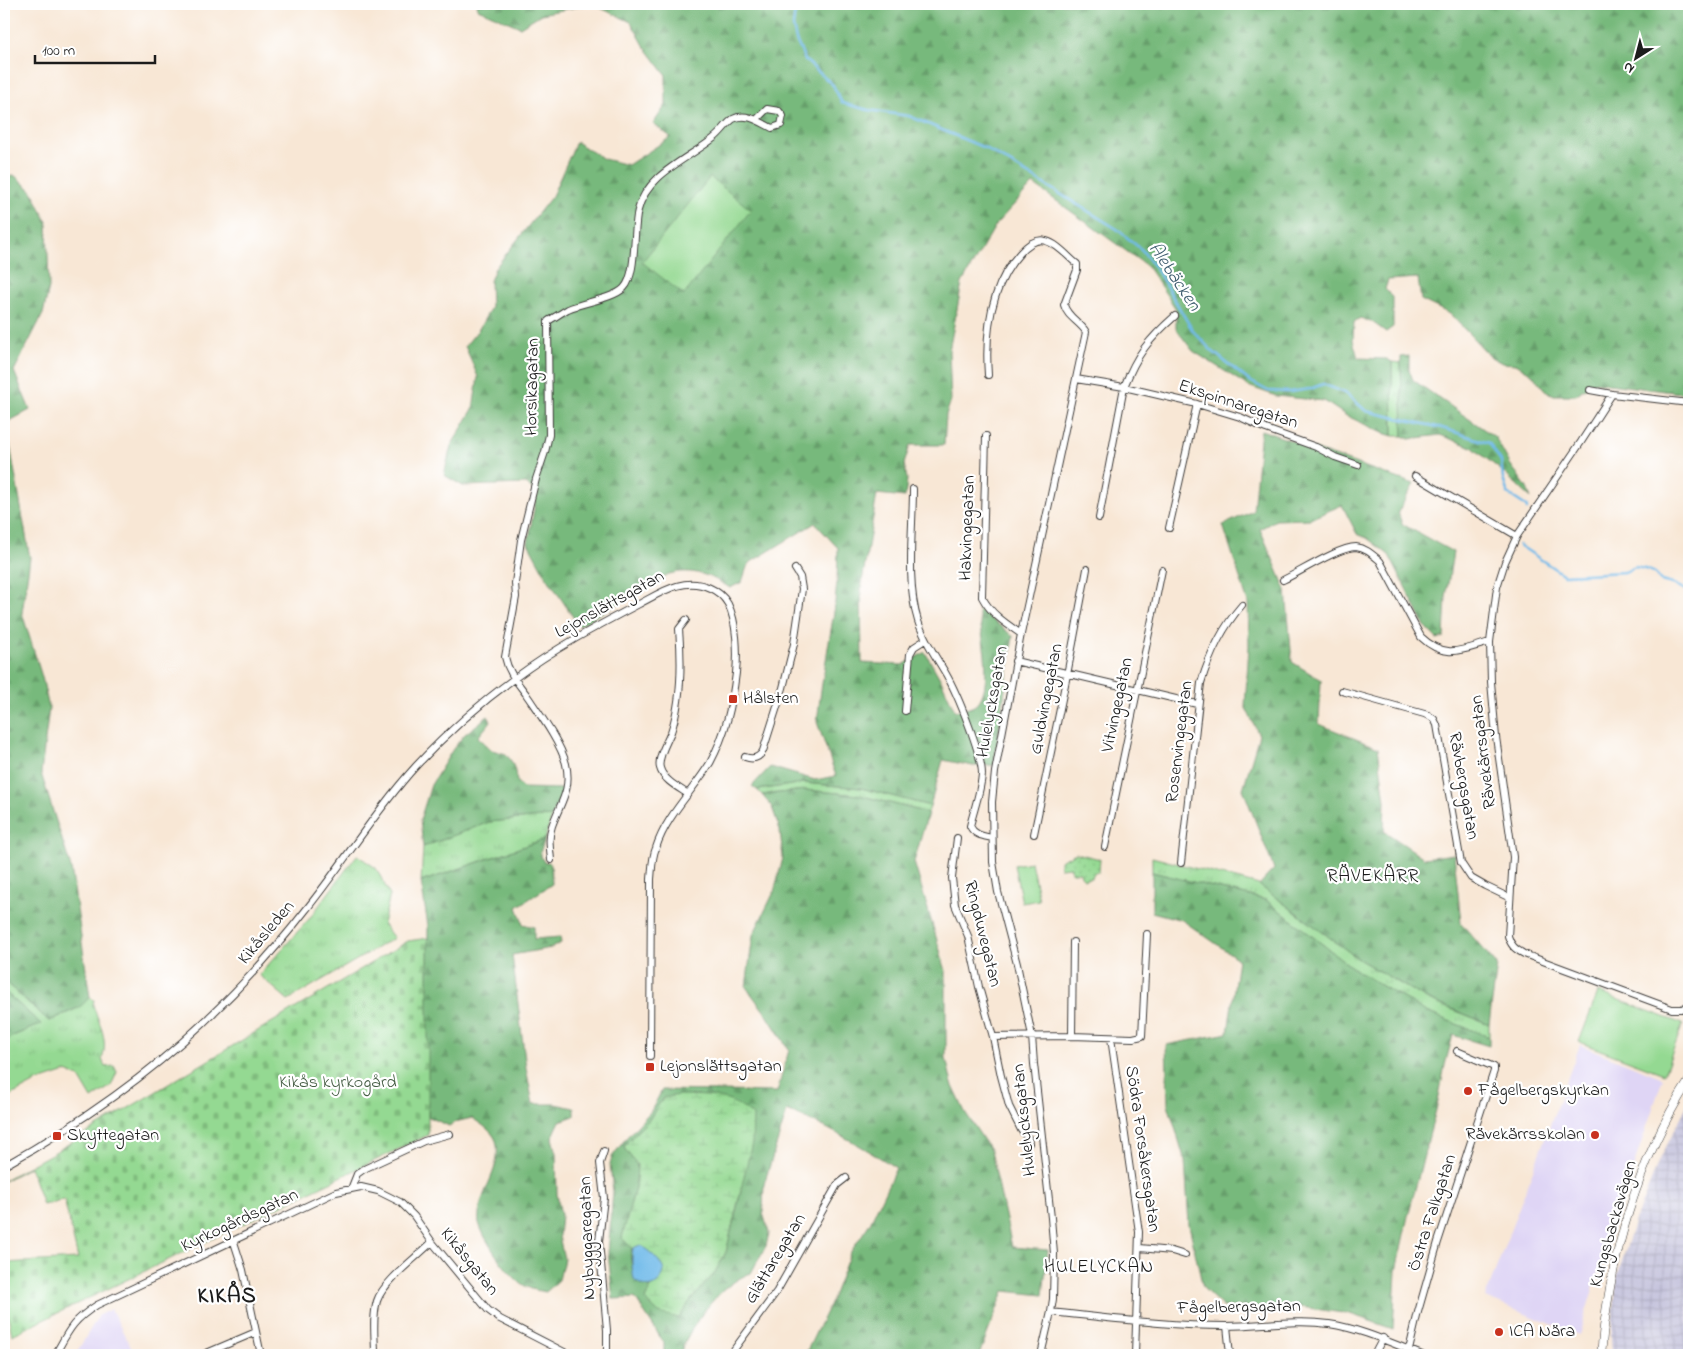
<svg xmlns="http://www.w3.org/2000/svg" width="1693" height="1359" font-family="'Indie Flower',sans-serif">
	<style>
		.built { fill: #dfd5f5 }
		.industrial { fill: url(#industrial-grid) }
		.grass { fill: url(#grass-tufts); stroke: #587a57 }
		.forest { fill: url(#forest-firs); stroke: #4a6a4c; fill-rule: evenodd }
		.wetland { fill: url(#wetland-marsh); stroke: #587a57 }
		.cemetery { fill: url(#cemetery-stones); stroke: #587a57 }
		.park { fill: url(#park-dots); stroke: #587a57 }
		.garden { fill: #94d992; stroke: #587a57 }
		.water { fill: #72bbea; stroke: #476c83 }
		.lines { fill: none; stroke-linecap: round; stroke-linejoin: round }
		.stream { stroke: #72bbea; stroke-width: 2.5 }
		.minor-casing { stroke: #3d3a38; stroke-width: 8 }
		.tertiary-casing { stroke: #3d3a38; stroke-width: 9 }
		.minor { stroke: #fff; stroke-width: 6 }
		.tertiary { stroke: #fff; stroke-width: 8 }
		.poi-dot { fill: #c8321e; stroke: #fff; stroke-width: 2 }
		.labels { text-anchor: middle; dominant-baseline: central; stroke-width: 4.5; stroke-linejoin: round; paint-order: stroke }
		.street-label { font-size: 18px; fill: #1c1c1c; stroke: #fff }
		.poi-label { font-size: 18px; fill: #1c1c1c; stroke: #fff; text-anchor: start }
		.park-label { font-size: 18px; fill: #465e45; stroke: #fff }
		.water-label { font-size: 19px; font-style: italic; fill: #3e5c6e; stroke: #fff }
		.neighbourhood-label { font-size: 19px; letter-spacing: 1px; fill: #1c1c1c; stroke: #fff }
		.district-label { font-size: 22px; font-weight: bold; letter-spacing: 1px; fill: #1c1c1c; stroke: #fff }
	</style>
	<defs>
		<pattern id="industrial-grid" width="8" height="8" patternUnits="userSpaceOnUse" patternTransform="scale(1.25)"><rect width="8" height="8" fill="#c3c1db"/><path d="M0 4h8M4 0v8" fill="none" stroke="#a7a5bb"/></pattern>
		<pattern id="grass-tufts" width="24" height="20" patternUnits="userSpaceOnUse" patternTransform="scale(1.25)"><rect width="24" height="20" fill="#94d992"/><path d="M3 7l-1-3M5 7V3M7 7l1-3M15 17l-1-3M17 17v-4M19 17l1-3" fill="none" stroke="#7fba7d"/></pattern>
		<pattern id="forest-firs" width="22" height="20" patternUnits="userSpaceOnUse" patternTransform="scale(1.25)"><rect width="22" height="20" fill="#77b97c"/><path d="M5 1l3.5 6h-7zM16 11l3.5 6h-7z" fill="#669e6b"/></pattern>
		<pattern id="wetland-marsh" width="20" height="14" patternUnits="userSpaceOnUse" patternTransform="scale(1.25)"><rect width="20" height="14" fill="#94d992"/><path d="M1 5h8M5 5V1M11 12h8M15 12V8" fill="none" stroke="#7fba7d"/></pattern>
		<pattern id="cemetery-stones" width="16" height="16" patternUnits="userSpaceOnUse" patternTransform="scale(1.25)"><rect width="16" height="16" fill="#94d992"/><path d="M2 7V4a2 2 0 0 1 4 0v3zM10 15v-3a2 2 0 0 1 4 0v3z" fill="#7fba7d"/></pattern>
		<pattern id="park-dots" width="8" height="8" patternUnits="userSpaceOnUse" patternTransform="scale(1.25)"><rect width="8" height="8" fill="#94d992"/><path d="M2 2h.1M6 6h.1" fill="none" stroke="#7fba7d" stroke-width="1.8" stroke-linecap="round"/></pattern>
	</defs>
	<rect width="100%" height="100%" fill="#fff"/>
	<filter id="ink" filterUnits="userSpaceOnUse"><feTurbulence type="fractalNoise" baseFrequency=".02" numOctaves="2"/><feDisplacementMap in="SourceGraphic" scale="10" xChannelSelector="R" yChannelSelector="G"/><feConvolveMatrix kernelMatrix="1 2 1 2 8 2 1 2 1" color-interpolation-filters="sRGB"/></filter>
	<filter id="wash" filterUnits="userSpaceOnUse"><feTurbulence type="fractalNoise" baseFrequency=".0096" numOctaves="4" result="noise"/><feDisplacementMap in="SourceGraphic" scale="20" xChannelSelector="R" yChannelSelector="G"/><feGaussianBlur stdDeviation="1.12" result="paint"/><feColorMatrix in="noise" values="0 0 0 0 0 0 0 0 0 0 0 0 0 0 0 0 0 1.4 0 .05"/><feComposite in="paint" operator="in"/></filter>
	<g filter="url(#wash)">
		<rect width="100%" height="100%" fill="#f8e7d5"/>
		<!-- built -->
		<path class="built" d="M1580,1045L1663,1078L1601,1263L1579,1335L1485,1298Z
			M111,1309L135,1355H75L99,1315Z"/>
		<!-- industrial -->
		<path class="industrial" d="M1689,1101V1355H1612L1611,1336L1617,1277L1634,1223L1658,1163Z"/>
		<!-- grass -->
		<path class="grass" d="M1392,362L1401,363L1403,436H1393Z
			M804,783L861,788L930,806L928,813L859,795L805,790L762,795L757,790Z
			M552,816L545,839L421,882L423,847L489,822Z
			M357,855L376,868L390,895L383,924L394,938L288,1000L259,975L309,919Z
			M1152,857L1259,885L1360,960L1428,1000L1489,1024V1037L1426,1012L1354,969L1266,900L1152,872Z
			M4,981L49,1021L80,1007L90,997L94,1000L93,1005C99,1023 109,1040 102,1059L105,1067L114,1066L117,1072L111,1086L92,1099L79,1077L66,1072L36,1082L4,1099V1042L13,1036L40,1024L4,991Z"/>
		<!-- forest -->
		<path class="forest" d="M477,4H1689V394L1593,382L1576,395H1554L1545,390L1532,374L1516,364L1502,363L1491,357L1450,314L1421,300L1418,278L1388,280L1385,289L1393,297V327L1386,332L1372,322L1360,318L1354,322L1353,340L1358,358L1387,359L1392,362L1393,436L1383,433L1345,415L1324,401L1276,396L1248,386L1193,351L1176,329V309L1147,266L1033,184L997,223L962,283L949,351L951,400L946,415L944,445H910L904,464L907,479L905,497L877,494L861,588L862,663L903,665L925,652L942,682L955,711C961,709 969,709 974,706C996,693 981,630 978,609L1013,636L994,765L973,766L943,760L930,806L861,788L804,783L757,790L752,786L770,767L815,780L836,776L817,722L821,690L834,612L837,582L838,548L815,523L751,562L747,567L742,582L730,588C710,575 693,568 669,574L579,626L546,576L528,543L537,492L526,484L463,486L444,475L451,446L473,409L478,377L465,346L479,329L491,307L490,281L495,268L552,196L576,142L604,159L628,165L671,137L653,124L666,105V75L645,47L631,22L592,4L541,14L520,27L478,9Z
			M14,175L32,191L47,222L49,288L43,314L14,371L30,410L6,423L30,558L22,613L42,677L49,708L41,773L71,868L90,997L80,1007L49,1021L4,981V179Z
			M1409,356V370L1413,380L1495,437L1510,464L1527,488L1531,498L1502,471L1472,447L1440,435L1409,439L1403,436L1401,363V357Z
			M1261,430L1414,484L1398,512L1402,524L1453,552L1446,597L1444,637L1437,639L1426,628L1389,555L1367,538L1357,534L1342,505L1310,519L1276,520L1260,529L1286,590L1292,662L1321,680L1319,724L1378,748L1385,801L1384,831L1424,858L1454,854L1461,923L1497,965L1489,1024L1429,1000L1360,960L1259,885L1274,869L1243,789L1259,735L1245,706L1249,646L1248,603L1223,525L1253,511Z
			M488,716L491,721L478,737L492,750L506,754C508,757 512,761 513,765C517,774 514,782 523,788L565,789L552,816L489,822L423,847L420,820L431,785L453,749L465,734Z
			M805,790L859,795L928,813L914,862L946,971V1058L952,1084L965,1112L991,1151L1012,1247L1048,1250L1043,1295L1004,1291L979,1355H805L833,1297L850,1253L870,1223L896,1168C861,1145 826,1126 787,1111L764,1184L763,1213L769,1233L766,1246L751,1273C724,1283 703,1310 689,1334C685,1341 683,1348 679,1355H664V1343L635,1298L613,1299L608,1253L613,1192L610,1164L612,1157L626,1138L651,1111L662,1090L777,1092L789,1050L767,1015L746,987L753,935L774,892L783,858L780,830L772,807L762,795ZM663,1098L741,1191L726,1252L714,1274L690,1301L679,1318L645,1300L651,1287L641,1285C634,1273 628,1263 632,1248L622,1238L636,1184L637,1165L624,1148L627,1142L649,1120Z
			M545,839C542,850 537,851 544,862H549L551,866L552,884L517,907L523,924L534,927V939L560,937L561,943L551,948L512,955L526,1068L533,1104H555L574,1108V1116L560,1121L552,1138L556,1153L557,1194L561,1215L559,1236L564,1259L559,1280L546,1292C540,1291 533,1290 527,1287C511,1280 484,1241 479,1223C478,1219 479,1213 480,1208C484,1187 500,1168 497,1145C496,1133 481,1124 472,1118L455,1122L449,1126L429,1117L427,1107L428,926L421,882Z
			M1152,872L1266,900L1354,969L1426,1012L1489,1037V1046L1453,1035L1445,1065L1437,1106L1408,1216L1396,1271L1393,1329L1350,1314L1301,1307H1223L1203,1288L1189,1225L1185,1161L1168,1104L1166,1045L1228,1033L1238,959L1182,920L1152,912Z
			M4,991L41,1024L13,1036L4,1042Z"/>
		<!-- wetland -->
		<path class="wetland" d="M679,1095C709,1096 729,1094 753,1116L752,1143L726,1252L714,1274L690,1301L679,1318L659,1313L645,1300L651,1287L657,1283L664,1271C656,1260 652,1253 640,1246L633,1248L631,1261L630,1256L632,1248L622,1238L636,1184L637,1165L624,1148L627,1142L649,1120L663,1098Z"/>
		<!-- cemetery -->
		<path class="cemetery" d="M428,938V1135L12,1335L4,1296V1263L78,1259L64,1199L43,1205L30,1167L4,1181V1180L55,1152L408,941Z"/>
		<!-- park -->
		<path class="park" d="M1076,853L1100,859L1099,872H1095L1091,878L1084,879L1081,876L1080,872H1071V867L1060,868V861Z"/>
		<!-- garden -->
		<path class="garden" d="M710,177L751,210L684,295L642,262Z
			M1031,862L1039,900L1022,903L1014,865Z
			M1598,992L1683,1024L1664,1074L1579,1042Z"/>
		<!-- water -->
		<path class="water" d="M640,1245C649,1251 661,1260 664,1271C664,1274 662,1276 661,1279C653,1290 644,1288 634,1280C632,1269 631,1260 633,1248Z"/>
		<g class="lines">
			<!-- stream -->
			<path class="stream" d="M796,4L793,26L796,40L805,60L833,85L842,103L868,110L909,116L987,149L1117,229L1142,250L1158,272L1193,331L1212,351L1248,380L1268,391L1289,392L1310,389L1323,384L1347,394L1366,411L1442,428L1489,443L1501,461L1503,479L1508,494L1526,506L1527,509
				M1519,545L1564,575L1625,572L1635,567C1646,569 1654,570 1661,581L1676,585L1689,592"/>
		</g>
	</g>
	<g filter="url(#ink)">
		<g class="lines">
			<defs>
				<path id="minor" d="M988,375C985,332 990,286 1020,253C1027,245 1036,238 1046,241C1058,244 1068,257 1077,264V270L1064,305C1067,317 1080,322 1086,332L1021,634L995,772L992,802L993,862L998,892L1017,964L1032,1036L1034,1064L1051,1218L1054,1254L1053,1299L1051,1312L1041,1355
					M1076,379L1124,387L1197,404L1240,417L1266,429L1316,447L1335,457L1358,465
					M1590,390L1612,394L1689,403
					M1612,394L1581,442L1517,536L1505,562L1497,587L1490,642L1491,682L1496,737L1513,857L1508,936C1511,946 1515,949 1524,954L1672,1009H1682L1689,1005
					M986,436L982,597C991,614 1005,623 1021,634
					M1415,476L1517,536
					M913,489C913,528 906,584 918,621C924,640 936,657 946,674C957,693 982,754 982,774C981,791 974,809 970,826C974,835 983,836 992,838
					M1099,518L1124,387C1137,354 1148,340 1175,316
					M1169,528L1197,404
					M1283,580C1300,572 1339,547 1356,547C1366,548 1373,555 1380,561L1421,637C1445,660 1462,650 1490,642
					M686,620L679,629C682,664 682,699 671,732C667,742 657,758 660,768C663,780 679,788 688,794
					M1015,661L1197,704
					M1342,691L1428,715L1434,719L1437,725L1461,863L1471,878L1485,886L1510,898
					M905,711L910,654L914,647L925,640
					M745,757C753,760 759,758 763,751L783,688L794,644L802,589L800,577L795,569
					M1034,834L1067,675L1087,569
					M957,838L952,878L955,905L968,936L979,987L993,1037
					M1105,847L1162,570
					M551,860C550,848 548,837 552,826C560,803 572,790 566,764C561,743 538,712 526,694C517,682 508,672 505,657L516,597L515,583L521,540L536,479L545,452L549,435L548,321C555,317 561,313 568,309C583,302 613,299 624,288C637,275 633,228 638,210C647,174 688,159 714,138C721,133 726,124 733,119C746,112 760,122 772,128L781,125L783,116L779,111L767,109L756,120
					M1181,863L1201,683C1210,653 1222,628 1242,605
					M1072,1036L1073,942
					M1111,1038L1139,1232L1135,1355
					M1029,1143L1028,1138L1021,1130L1009,1106L1001,1076L993,1037L1072,1036L1133,1038L1142,1036L1147,934
					M604,1151L600,1163L604,1198L599,1241L607,1330V1349L605,1355
					M4,1166C75,1126 143,1080 203,1023C240,988 274,951 305,911C343,864 375,811 416,766C446,734 479,704 515,678C554,649 597,626 639,604C662,592 684,576 710,588C717,591 724,597 728,604C737,622 738,653 736,673C732,706 726,733 710,763C693,791 666,816 656,848C652,857 652,869 651,879L650,1056
					M351,1189L357,1174L364,1169L424,1141L450,1134
					M234,1242L243,1270L261,1355
					M1140,1248L1172,1251L1185,1255
					M1051,1312C1109,1318 1168,1326 1226,1326C1260,1326 1295,1319 1329,1324C1362,1329 1391,1343 1422,1355
					M1227,1326L1230,1355
					M1409,1350L1418,1312L1438,1242L1494,1071V1067L1457,1051
					M55,1355C69,1330 72,1321 97,1305L336,1192L361,1187L378,1191L400,1202L414,1216L432,1242L488,1310L500,1319L570,1355
					M202,1355L256,1332
					M375,1355C375,1338 372,1318 377,1301C383,1282 417,1257 432,1242
					M730,1355L777,1291L837,1185L846,1178
					M1374,1355L1383,1338"/>
				<path id="tertiary" d="M1601,1355C1609,1260 1637,1161 1689,1081"/>
			</defs>
			<!-- minor casing -->
			<use href="#minor" class="minor-casing"/>
			<!-- tertiary casing -->
			<use href="#tertiary" class="tertiary-casing"/>
			<!-- minor -->
			<use href="#minor" class="minor"/>
			<!-- tertiary -->
			<use href="#tertiary" class="tertiary"/>
		</g>
	</g>
	<!-- markers -->
	<g class="poi-dot">
		<rect x="728" y="694" width="10" height="10" rx="2.5"/>
		<rect x="645" y="1062" width="10" height="10" rx="2.5"/>
		<circle cx="1468" cy="1091" r="5"/>
		<circle cx="1595" cy="1135" r="5"/>
		<rect x="52" y="1131" width="10" height="10" rx="2.5"/>
		<circle cx="1499" cy="1332" r="5"/>
	</g>
	<g class="labels">
		<!-- street labels -->
		<g class="street-label">
			<text transform="translate(533 387) rotate(-89)">Horsikagatan</text>
			<text transform="translate(1238 405) rotate(18)">Ekspinnaregatan</text>
			<text transform="translate(968 528) rotate(-88)">Hakvingegatan</text>
			<text transform="translate(610 605) rotate(-29)">Lejonslättsgatan</text>
			<text transform="translate(1047 699) rotate(-79)">Guldvingegatan</text>
			<text transform="translate(993 702) rotate(-80)">Hulelycksgatan</text>
			<text transform="translate(1118 705) rotate(-78)">Vitvingegatan</text>
			<text transform="translate(1180 742) rotate(-83)">Rosenvingegatan</text>
			<text transform="translate(1484 752) rotate(-97)">Rävekärrsgatan</text>
			<text transform="translate(1463 786) rotate(80)">Rävbergsgatan</text>
			<text transform="translate(267 933) rotate(-50)">Kikåsleden</text>
			<text transform="translate(982 934) rotate(76)">Ringduvegatan</text>
			<text transform="translate(1025 1120) rotate(-96)">Hulelycksgatan</text>
			<text transform="translate(1142 1149) rotate(82)">Södra Forsåkersgatan</text>
			<text transform="translate(1433 1213) rotate(-72)">Östra Falkgatan</text>
			<text transform="translate(240 1221) rotate(-25)">Kyrkogårdsgatan</text>
			<text transform="translate(1614 1224) rotate(-74)">Kungsbackavägen</text>
			<text transform="translate(588 1238) rotate(-92)">Nybyggaregatan</text>
			<text transform="translate(776 1259) rotate(-59)">Glättaregatan</text>
			<text transform="translate(469 1262) rotate(51)">Kikåsgatan</text>
			<text transform="translate(1239 1308) rotate(-1)">Fågelbergsgatan</text>
		</g>
		<!-- poi labels -->
		<g class="poi-label">
			<text x="743" y="699">Hålsten</text>
			<text x="660" y="1067">Lejonslättsgatan</text>
			<text x="1478" y="1091">Fågelbergskyrkan</text>
			<text x="1585" y="1135" text-anchor="end">Rävekärrsskolan</text>
			<text x="67" y="1136">Skyttegatan</text>
			<text x="1509" y="1332">ICA Nära</text>
		</g>
		<!-- park labels -->
		<g class="park-label">
			<text x="338" y="1083">Kikås kyrkogård</text>
		</g>
		<!-- water labels -->
		<g class="water-label">
			<text transform="translate(1174 277) rotate(56)">Alebäcken</text>
		</g>
		<!-- neighbourhood labels -->
		<g class="neighbourhood-label">
			<text x="1373" y="876">RÄVEKÄRR</text>
			<text x="1099" y="1267">HULELYCKAN</text>
		</g>
		<!-- district labels -->
		<g class="district-label">
			<text x="227" y="1297">KIKÅS</text>
		</g>
	</g>
	<!-- margin -->
	<rect width="1693" height="1359" fill="none" stroke="#fff" stroke-width="20"/>
	<!-- north arrow -->
	<g transform="translate(1636 58) rotate(216)" stroke="#ffffff" stroke-width="4" paint-order="stroke">
	<path d="M0-4L9 19L0 12L-9 19Z" fill="#1c1c1c"/>
	<text y="-8" font-size="14" font-weight="bold" text-anchor="middle" fill="#1c1c1c">N</text>
	</g>
	<!-- scale -->
	<path d="M35 55v8h120v-8" fill="none" stroke="#1c1c1c" stroke-width="2.5"/>
	<text x="42" y="55" font-size="15" fill="#1c1c1c" stroke="#ffffff" stroke-width="4" paint-order="stroke">100 m</text>
</svg>
